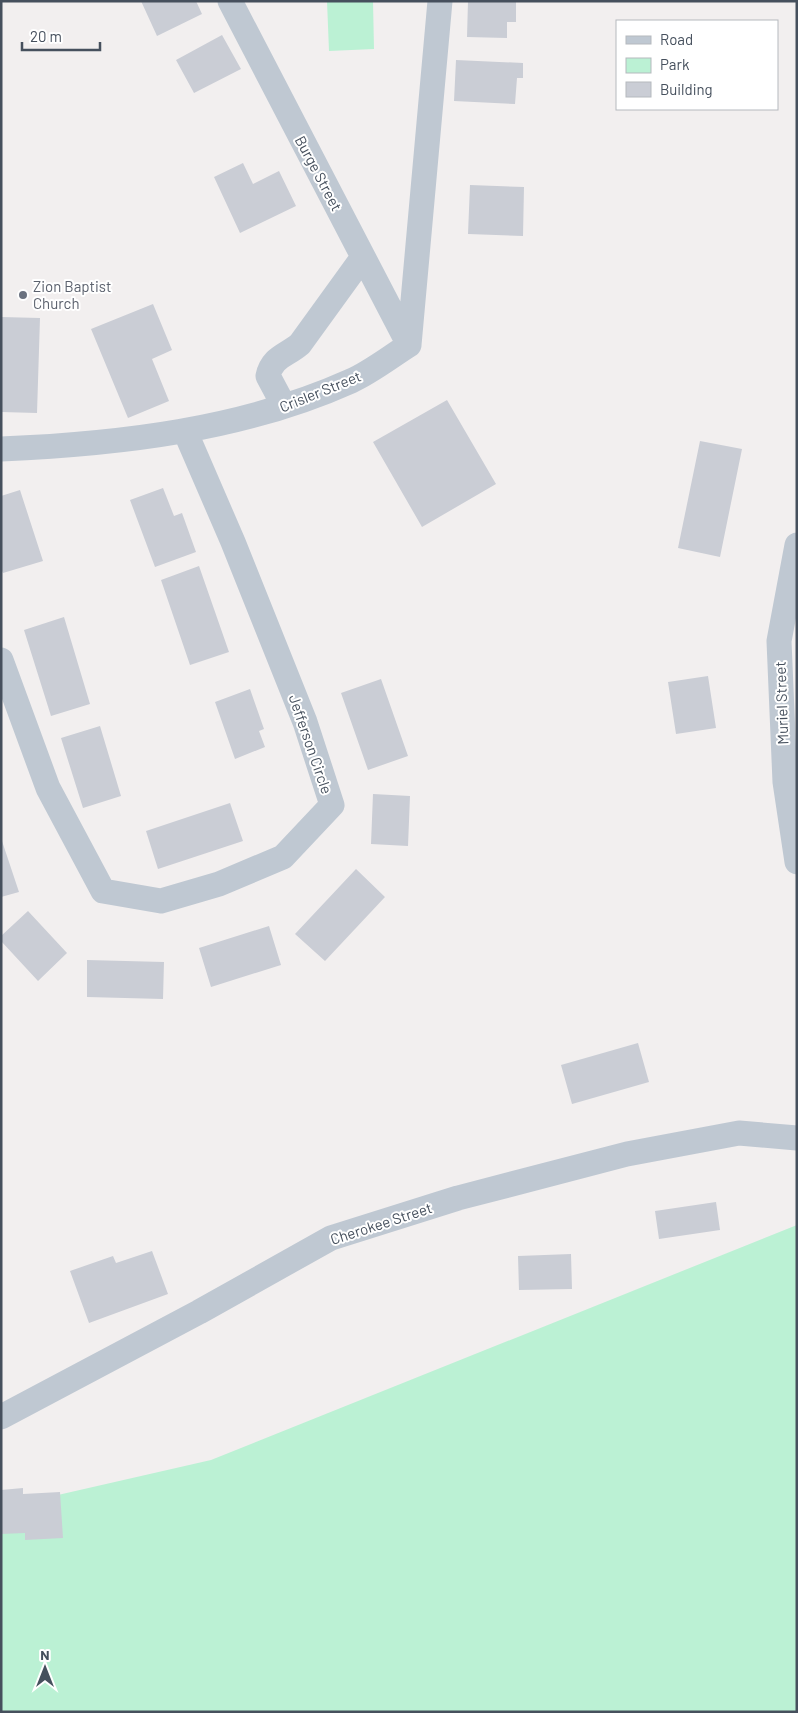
<svg xmlns="http://www.w3.org/2000/svg" width="798" height="1713" font-family="Barlow,sans-serif">
	<style>
		.green { fill: #bbf1d4 }
		.building { fill: #cacdd5 }
		.lines { fill: none; stroke-linecap: round; stroke-linejoin: round }
		.minor { stroke: #bfc8d2; stroke-width: 25 }
		.worship-dot { fill: #6b7280; stroke: #fff; stroke-width: 2 }
		.labels { text-anchor: middle; dominant-baseline: central; stroke-width: 4; stroke-linejoin: round; paint-order: stroke }
		.street-label { font-size: 15px; fill: #46505d; stroke: #fff }
		.worship-label { font-size: 15px; fill: #5b616d; stroke: #fff; text-anchor: start }
	</style>
	<rect width="100%" height="100%" fill="#f2efef"/>
	<!-- green -->
	<path class="green" d="M327,1H373L374,49L329,51Z
		M797,1225V1712H1V1508L211,1460Z"/>
	<!-- building -->
	<path class="building" d="M141,1H196L202,14L157,36Z
		M468,1H516V22H507V38L467,37Z
		M222,35L241,69L194,93L176,60Z
		M456,60L523,63V78H517L515,104L454,101Z
		M243,163L253,184L279,171L296,206L240,233L214,177Z
		M470,185L524,187L523,236L468,234Z
		M153,304L172,350L152,359L169,401L128,418L91,329Z
		M1,317L40,318L37,413L1,412Z
		M447,400L496,484L422,527L373,442Z
		M700,441L742,449L720,557L678,548Z
		M163,488L174,516L182,513L196,552L155,567L130,500Z
		M20,490L43,561L3,573L1,569V496Z
		M199,566L229,652L190,665L161,580Z
		M64,617L90,704L51,716L24,630Z
		M708,676L716,728L676,734L668,682Z
		M381,679L408,756L368,770L341,693Z
		M250,689L264,729L259,731L265,747L235,759L215,702Z
		M100,726L121,796L83,808L61,738Z
		M373,794L410,796L408,846L371,844Z
		M230,803L243,841L158,869L146,831Z
		M1,838L19,892L1,897Z
		M356,869L385,897L325,961L295,934Z
		M28,911L67,953L38,981L1,941V936Z
		M269,926L281,965L211,987L199,948Z
		M87,960L164,962L163,999L87,997Z
		M638,1043L649,1082L572,1104L561,1065Z
		M716,1202L720,1230L659,1239L655,1211Z
		M152,1251L168,1294L89,1323L70,1271L113,1256L116,1263Z
		M571,1254L572,1289L519,1290L518,1256Z
		M23,1488V1494L60,1492L63,1538L25,1540V1533L1,1534V1490Z"/>
	<g class="lines">
		<!-- minor -->
		<path class="minor" d="M230,1L409,345
			M284,406L268,376C272,357 286,356 300,344L363,257
			M1,449C119,444 242,430 351,381C371,372 390,357 409,345L440,1
			M797,545L779,641L785,782L797,862
			M1,660L48,788L103,891L161,901L219,884L283,857L332,805L305,722L233,542L185,431
			M1,1417L199,1312L331,1238L458,1198L627,1154L739,1133L797,1138"/>
	</g>
	<!-- markers -->
	<circle class="worship-dot" cx="23" cy="295" r="5"/>
	<g class="labels">
		<!-- street labels -->
		<g class="street-label">
			<text transform="translate(319 173) rotate(62)">Burge Street</text>
			<text transform="translate(320 391) rotate(-22)">Crisler Street</text>
			<text transform="translate(781 703) rotate(-92)">Muriel Street</text>
			<text transform="translate(311 744) rotate(71)">Jefferson Circle</text>
			<text transform="translate(381 1223) rotate(-18)">Cherokee Street</text>
		</g>
		<!-- worship labels -->
		<g class="worship-label">
			<text x="33" y="286">Zion Baptist<tspan x="33" dy="17">Church</tspan></text>
		</g>
	</g>
	<!-- border -->
	<rect width="798" height="1713" fill="none" stroke="#46505d" stroke-width="5"/>
	<!-- legend -->
	<rect x="616" y="20" width="162" height="90" fill="#ffffff" stroke="#b5b9be"/>
	<rect x="626" y="36" width="25" height="8" fill="#bfc8d2" stroke="#b5b9be"/>
	<text x="660" y="45" font-size="15" fill="#46505d">Road</text>
	<rect x="626" y="58" width="25" height="15" fill="#bbf1d4" stroke="#b5b9be"/>
	<text x="660" y="70" font-size="15" fill="#46505d">Park</text>
	<rect x="626" y="82" width="25" height="15" fill="#cacdd5" stroke="#b5b9be"/>
	<text x="660" y="95" font-size="15" fill="#46505d">Building</text>
	<!-- north arrow -->
	<g transform="translate(45 1668)" stroke="#ffffff" stroke-width="4" paint-order="stroke">
	<path d="M0-4L9 19L0 12L-9 19Z" fill="#46505d"/>
	<text y="-8" font-size="14" font-weight="bold" text-anchor="middle" fill="#46505d">N</text>
	</g>
	<!-- scale -->
	<path d="M22 42v8h78v-8" fill="none" stroke="#46505d" stroke-width="2.5"/>
	<text x="30" y="42" font-size="15" fill="#46505d" stroke="#ffffff" stroke-width="4" paint-order="stroke">20 m</text>
</svg>
